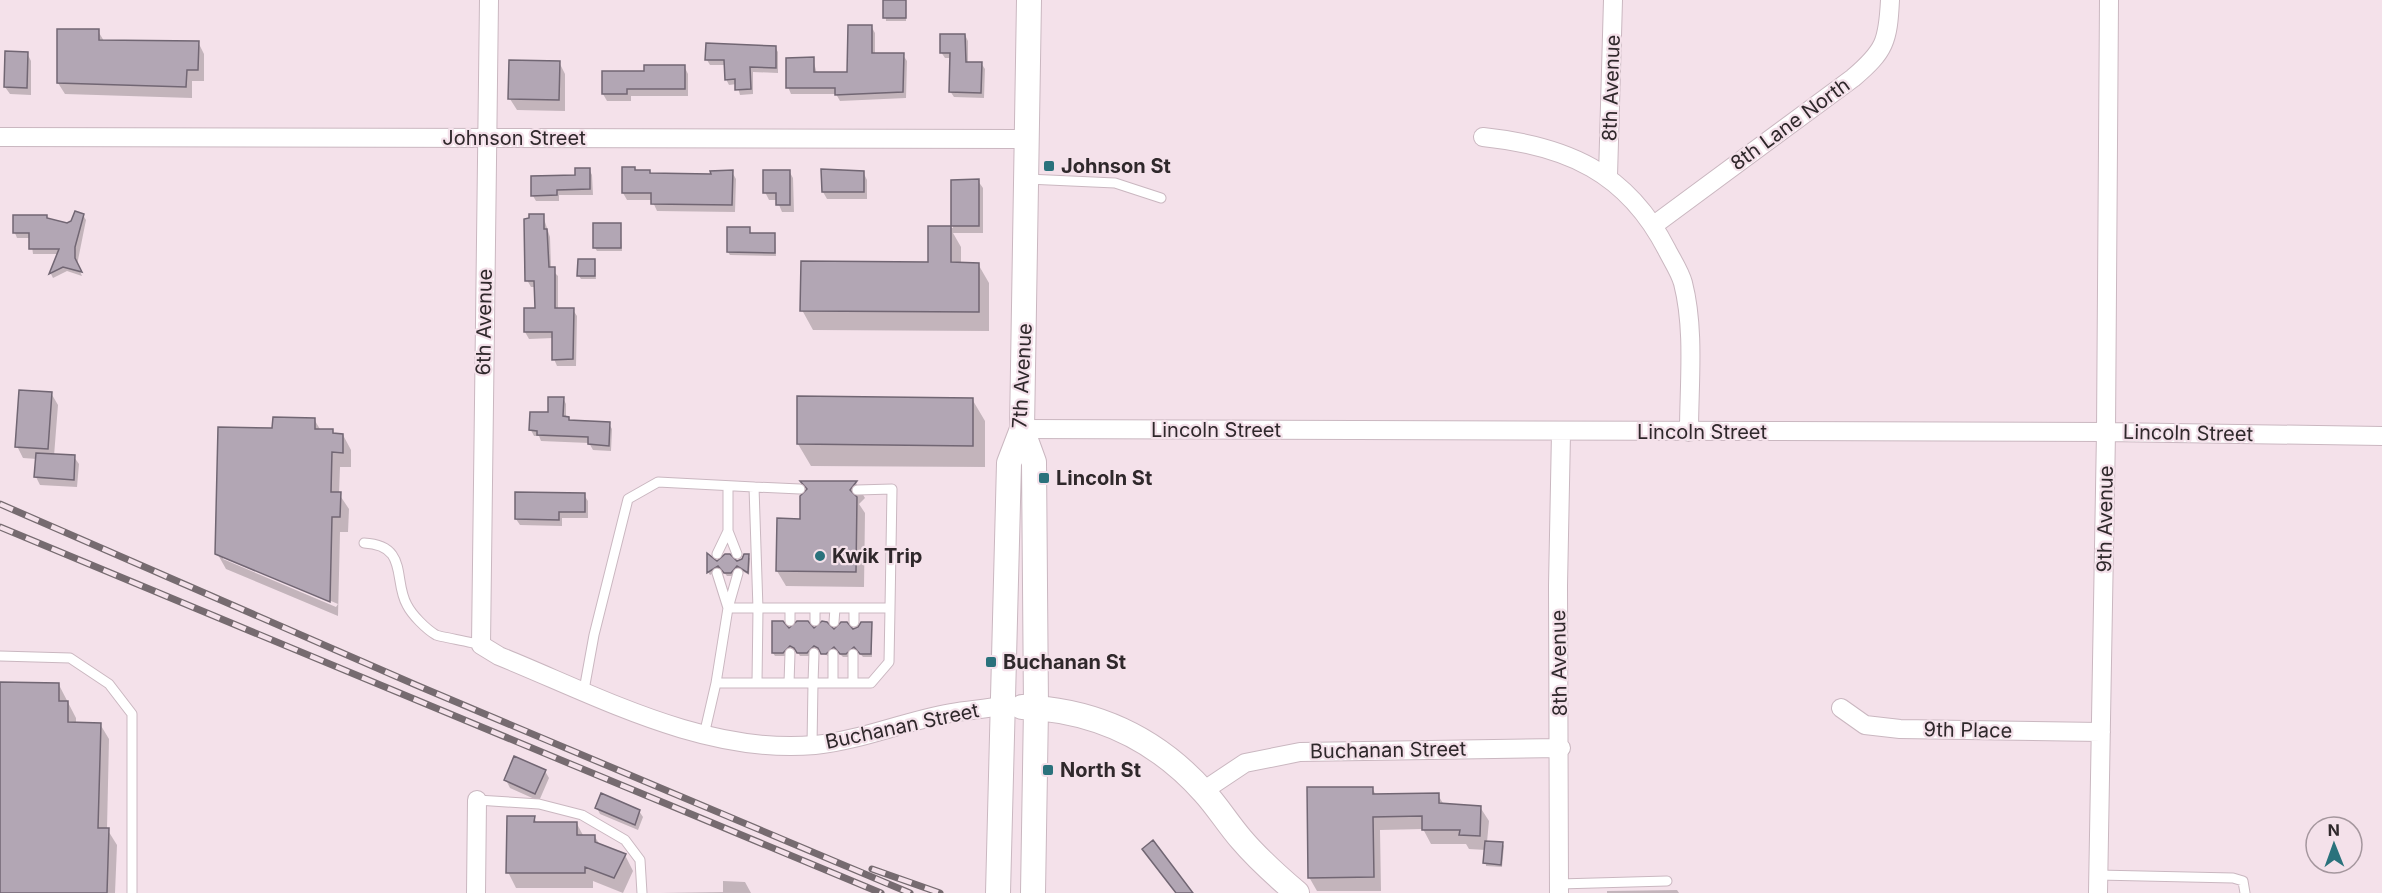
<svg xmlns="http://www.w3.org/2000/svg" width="2382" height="893" font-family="Inter,sans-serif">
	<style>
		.shadow { fill: #0003; fill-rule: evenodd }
		.building { fill: #b2a6b4; stroke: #716673; stroke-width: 1.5 }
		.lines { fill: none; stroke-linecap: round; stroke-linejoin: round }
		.lane-casing { stroke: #cab7c0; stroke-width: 11 }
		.street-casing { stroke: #cab7c0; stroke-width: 20 }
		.secondary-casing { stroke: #cab7c0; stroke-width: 26 }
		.lane { stroke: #fff; stroke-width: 9 }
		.street { stroke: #fff; stroke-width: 18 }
		.secondary { stroke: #fff; stroke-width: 24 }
		.rail-casing { stroke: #766b70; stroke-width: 7 }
		.rail { stroke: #f4e1ea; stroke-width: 4.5; stroke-dasharray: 14; stroke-linecap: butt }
		.poi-dot { fill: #2a727c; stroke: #f4e1ea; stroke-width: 2 }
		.labels { text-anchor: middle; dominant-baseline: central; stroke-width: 4.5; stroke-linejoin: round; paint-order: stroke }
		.street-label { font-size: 20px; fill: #2f282b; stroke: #f4e1ea }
		.poi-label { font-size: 20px; font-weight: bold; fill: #2f282b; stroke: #f4e1ea; text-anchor: start }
	</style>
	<rect width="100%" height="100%" fill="#f4e1ea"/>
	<!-- shadow -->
	<path class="shadow" d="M885,0H906V21H886Z
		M871,26L875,33V54L903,55L907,61L906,98L840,101L836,94H791L788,87L813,59L817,74H849Z
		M98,31L104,41L198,42L204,54V81H192V98L65,94L58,83Z
		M965,35L968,41V63H981L985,69L984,98L954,97L950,91L952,58H945L941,52Z
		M775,47L778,52V73L753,72V94L740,95L737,84L729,85L726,79V65H710L707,60Z
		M27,53L31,61V95L10,94L5,87Z
		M559,62L565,74V111L517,110L510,99Z
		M684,66L688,74V96H631V101H607L603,94L645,72Z
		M635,168L636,172H649L651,175H712L732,172L736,179L735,212L657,211L652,200H627L623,193Z
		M589,169L592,175L593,195H559V201H536L533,196Z
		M789,171L793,178L794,212H782L777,200H769L765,192Z
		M863,172L867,180V199H827L823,192Z
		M953,181H978L983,188V233H953L961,247V264H978L989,283V331L813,330L802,310L929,264V227L953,228Z
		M83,215L86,220L77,265L82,276L67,271L53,278L51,274L59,254H33L31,238H17L15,233L47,219L67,224Z
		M543,216L550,237L551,269L558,276V310H573L577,316L576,366H557L554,359L553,338L529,339L525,332L536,310V287H531L527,280Z
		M620,224L622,251H597L595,248Z
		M749,229L751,235H775L776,256L730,255L728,252Z
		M594,261L596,279H581L579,276Z
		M51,393L58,405L54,456L74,457L79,464L77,487L40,485L36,477L37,459L23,458L17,446Z
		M563,398L566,404V418L570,422L609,424L612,429L611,451L593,450L589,443L541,441L539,436H534L531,430Z
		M972,399L985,421V467L811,466L798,444Z
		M314,419L321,431L343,435L351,450V467H340L339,494L349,509L348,532H340L338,616L226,569L217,553ZM223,555L338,604L336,607L223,559Z
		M803,482L856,483L865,498L859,504L865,513L864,587L786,586L777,571L778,520H801L808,490Z
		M584,495L588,501V518H562V526L520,525L516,519Z
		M744,555L750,558L749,575L739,569L733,576H727L721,569L710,575L708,572L709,556L717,563L739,562Z
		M871,623L872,657H863L856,649L848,657H843L836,650L828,656L816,649L809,656H800L797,651L792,649L785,656H775L773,653L789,630H853Z
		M0,683L59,685L76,718V724H100L109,739L107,829L117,845L115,893H0Z
		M545,771L549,778L539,801L510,788L506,780Z
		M1372,788L1376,795H1438L1444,805L1480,807L1489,821L1487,842L1502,843L1504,846L1502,867L1486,866V850L1469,849L1466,844H1431L1423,829L1380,830L1381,891H1317L1309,877Z
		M597,808L639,811L643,817L638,830L600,814Z
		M534,818L537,823L577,824L584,837H595L600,845L625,855L633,871L623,893L593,881V888H516L508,872Z
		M723,881L745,882L751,893H660L723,892Z
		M1677,890L1679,893H1607V891Z"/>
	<!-- building -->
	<path class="building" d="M883,0H906V18H883Z
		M848,25H872V53H904L903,92L835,95V88H786V58L814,57V72H847Z
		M57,29H99V40L199,41L198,70H187L186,87L57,83Z
		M940,34H965L966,62H982L981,93L949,92L950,53H940Z
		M706,43L776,46V68L750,67L751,89L735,90V79L725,80L724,60H705Z
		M5,51L28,52L27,88L4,87Z
		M509,60L560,61L559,100L508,99Z
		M644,65H685V89H627V94H602V71H644Z
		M622,167H635V170H650V173L711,174L710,171L733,170L732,205L651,204V193H622Z
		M575,168H590V189L557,190V195L531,196V176L575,175Z
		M821,169L864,171V192H822Z
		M763,170H790V205H776V193H763Z
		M979,179V226H951V180Z
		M75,211L84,214L75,247V258L82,272L63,267L49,274L59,249H29V233H13V215H47V218L67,223L71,221Z
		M529,214H544V229H547L549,267H555V308H574L573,359L552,360V332H524V308H535L534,281H525L524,219L529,218Z
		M593,223H621V248H593Z
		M928,226H951V262L979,263V312L800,311L801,261L928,262Z
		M727,227H750V233H775V253L727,252Z
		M578,259H595V276H577Z
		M19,390L52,392L48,449L15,447Z
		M797,396L973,398V446L797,444Z
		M548,397H564L563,416L569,417V420L610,422L609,446L588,444V437L537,435V431L529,430L530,412H548Z
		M273,417L315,418V429H333V433L343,434V453L332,452L331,492H341L340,517H332L330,602L215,554L218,427L272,428Z
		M36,453L75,455L74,480L34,477Z
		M800,481H857L850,490L857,497L856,572L776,571L777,518L800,519V496L807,489Z
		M515,492L585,493V512H559V520L515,519Z
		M707,553L717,561L725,554H730L737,561L742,559L744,554H749L748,573L737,566L731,573H724L718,566L707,573Z
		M772,621H783L789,628L797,621H808L814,628L822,621L827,622L834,629L841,622H847L853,629L858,627L861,622H872L871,654H860L854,647L846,654H840L834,647L826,654H821L818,648L814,646L807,653H797L794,648L790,646L783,653H772Z
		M0,682L59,683V701H68V722L101,723L98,828H109L107,893H0Z
		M514,756L546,770L535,794L504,780Z
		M1307,787H1373V794L1439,793V803L1481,806L1480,836L1459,835L1460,830H1422V816L1373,817L1374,877L1308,878Z
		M601,793L640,810L635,825L595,808Z
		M507,816H535L534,822H577V835H595V842L626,854L614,878L585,867V873H506Z
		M1153,840L1193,893H1176L1142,849Z
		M1485,841L1503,842L1501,865L1483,863Z"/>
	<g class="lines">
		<defs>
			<path id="lane" d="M1027,179L1115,183L1161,198
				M728,486V531L737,554
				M754,487L800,489
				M857,490L892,489L890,608
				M364,543C409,545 393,581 407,605C412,615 426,629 436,635C441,637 472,642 481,645
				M717,554L728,531
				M717,573L728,608
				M728,608H890L889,662L871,683H813L814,653
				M790,609V621
				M815,609V621
				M834,622L835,608
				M854,622V608
				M853,654V683
				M0,656L70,658L109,684L132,714V893
				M716,683L728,608L738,573
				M789,683L790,653
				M833,683V654
				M584,690L594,635L628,499L658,482L754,487L758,609L757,682
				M704,735L716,683H813L812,745
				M477,800L539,804L582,815L625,840L640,860L642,893
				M2098,875L2233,878L2243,881L2245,893
				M1559,884L1667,881"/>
			<path id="street" d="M489,0L481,645L499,656C598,696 705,755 815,745C862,740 905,721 951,713C968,710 985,709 1001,706
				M0,137L1028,139
				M1483,137C1567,146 1627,172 1667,250C1672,260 1680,272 1683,283C1695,330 1689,384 1689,432
				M1608,176L1613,0
				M1654,225L1853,78C1885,51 1888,41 1890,0
				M1022,429L2106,432L2382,436
				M1841,708L1865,725L1900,729L2101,732
				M1203,791L1245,763L1300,752L1561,748
				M476,893L477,800
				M1559,893L1558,586L1561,433
				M2098,893L2106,432L2109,0"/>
			<path id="secondary" d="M1022,429L1034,462L1036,708L1033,893
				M1022,707C1095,710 1155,737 1204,792C1217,806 1228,824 1241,839C1258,859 1277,876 1297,893
				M998,893L1009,463L1022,429L1029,0"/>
		</defs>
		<!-- lane casing -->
		<use href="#lane" class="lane-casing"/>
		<!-- street casing -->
		<use href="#street" class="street-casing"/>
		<!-- secondary casing -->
		<use href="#secondary" class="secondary-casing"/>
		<!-- lane -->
		<use href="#lane" class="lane"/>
		<!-- street -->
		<use href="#street" class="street"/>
		<!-- secondary -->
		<use href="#secondary" class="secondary"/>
		<defs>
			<path id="rail" d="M0,504L416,685L910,893
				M0,527L881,893
				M872,869L940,893"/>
		</defs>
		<!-- rail casing -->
		<use href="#rail" class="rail-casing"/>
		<!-- rail -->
		<use href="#rail" class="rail"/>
	</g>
	<!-- markers -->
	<g class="poi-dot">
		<rect x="1043" y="160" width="12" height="12" rx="3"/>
		<rect x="1038" y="472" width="12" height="12" rx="3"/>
		<circle cx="820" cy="556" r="6"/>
		<rect x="985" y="656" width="12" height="12" rx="3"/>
		<rect x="1042" y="764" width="12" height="12" rx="3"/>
	</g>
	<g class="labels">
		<!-- street labels -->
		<g class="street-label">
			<text transform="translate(1611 88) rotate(-88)">8th Avenue</text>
			<text transform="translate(1790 124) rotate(-36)">8th Lane North</text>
			<text x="514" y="138">Johnson Street</text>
			<text transform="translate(484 322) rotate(-89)">6th Avenue</text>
			<text transform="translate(1022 376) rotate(-87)">7th Avenue</text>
			<text x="1216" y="430">Lincoln Street</text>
			<text x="1702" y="432">Lincoln Street</text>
			<text transform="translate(2188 433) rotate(1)">Lincoln Street</text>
			<text transform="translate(2105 519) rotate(-89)">9th Avenue</text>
			<text transform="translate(1559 663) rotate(-91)">8th Avenue</text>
			<text transform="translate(902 726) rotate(-12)">Buchanan Street</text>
			<text transform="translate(1968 730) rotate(1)">9th Place</text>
			<text transform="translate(1388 750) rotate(-1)">Buchanan Street</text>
		</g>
		<!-- poi labels -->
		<g class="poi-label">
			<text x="1061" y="166">Johnson St</text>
			<text x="1056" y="478">Lincoln St</text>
			<text x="832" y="556">Kwik Trip</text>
			<text x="1003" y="662">Buchanan St</text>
			<text x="1060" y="770">North St</text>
		</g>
	</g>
	<!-- north arrow -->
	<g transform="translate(2334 845) rotate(359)"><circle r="28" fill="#f4e1ea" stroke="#a5979e" stroke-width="1.5"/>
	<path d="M0-4.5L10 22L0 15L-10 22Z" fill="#2a727c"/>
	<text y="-9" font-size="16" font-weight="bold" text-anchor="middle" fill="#2f282b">N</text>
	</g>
</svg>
